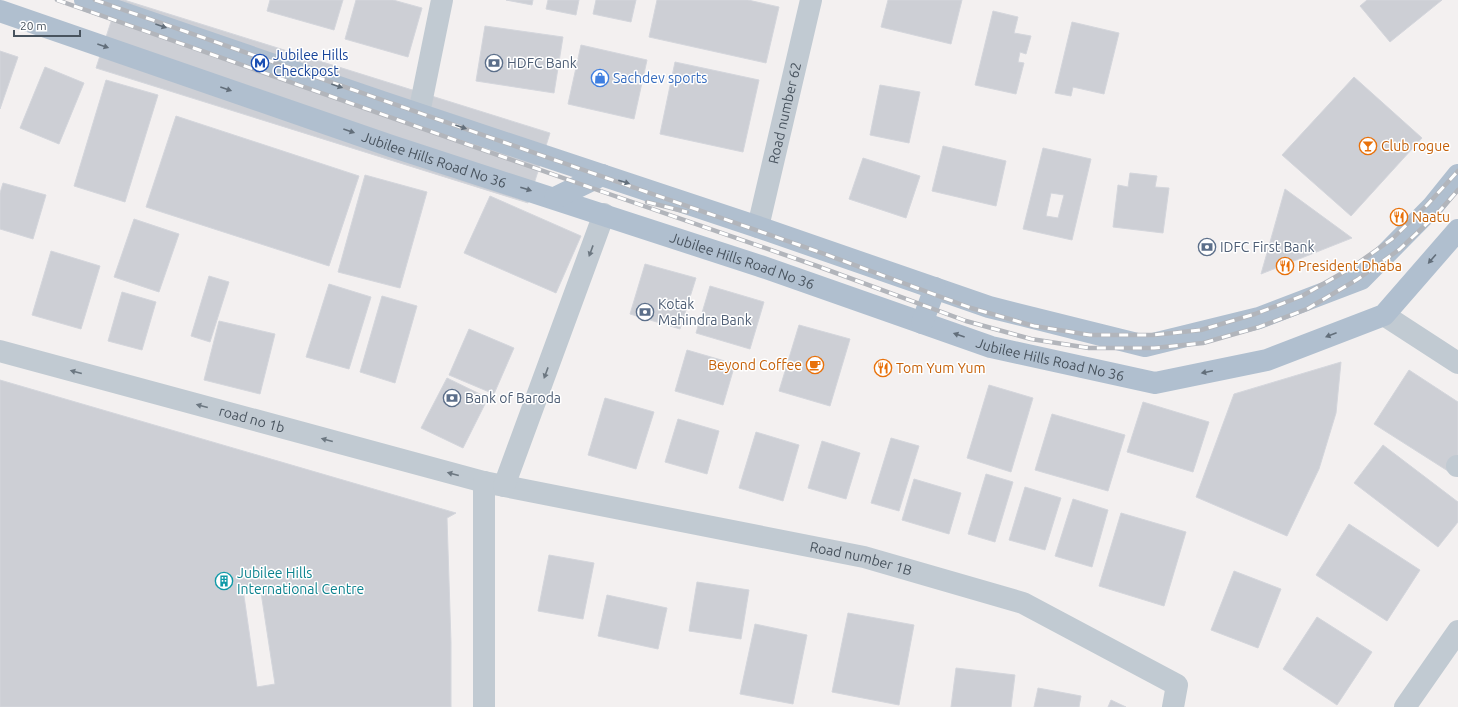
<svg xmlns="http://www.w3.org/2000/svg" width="1458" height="707" font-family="Ubuntu,sans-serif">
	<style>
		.building { fill: #cdcfd5; stroke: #d4d6dc; fill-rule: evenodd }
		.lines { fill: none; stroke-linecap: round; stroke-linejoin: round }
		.minor { stroke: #c1cad2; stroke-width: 22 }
		.primary { stroke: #b0bfcf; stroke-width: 22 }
		.rail-casing { stroke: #b2b5bb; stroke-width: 4.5 }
		.rail { stroke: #fff; stroke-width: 3; stroke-dasharray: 9; stroke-linecap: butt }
		.oneway { fill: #626e7a }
		.oneway2 { fill: #6c7781 }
		.labels { text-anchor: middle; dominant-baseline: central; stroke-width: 3; stroke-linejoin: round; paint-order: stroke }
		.transit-label { font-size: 14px; fill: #164399; stroke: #fff; text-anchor: start }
		.service-label { font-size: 14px; fill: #4e5e75; stroke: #fff; text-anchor: start }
		.shop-label { font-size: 14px; fill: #366cbe; stroke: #fff; text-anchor: start }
		.street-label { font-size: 14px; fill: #48535e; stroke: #fff }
		.food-label { font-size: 14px; fill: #c56008; stroke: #fff; text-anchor: start }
		.culture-label { font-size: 14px; fill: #0d838f; stroke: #fff; text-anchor: start }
	</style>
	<rect width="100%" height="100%" fill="#f3f0f0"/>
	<!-- building -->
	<path class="building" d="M118,0H124L550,133L528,203L96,68Z
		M270,0H343L334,30L267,11Z
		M356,0H393L422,8L408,57L345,39Z
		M506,0H533L532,5Z
		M548,0H579L576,15L546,9Z
		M596,0H636L631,22L593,14Z
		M657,0H748L779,7L766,63L649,37Z
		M888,0H962L951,44L881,27Z
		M1367,0H1442L1390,42L1360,6Z
		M993,11L1018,17L1014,33L1031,36L1026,54L1020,52L1018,62L1024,63L1016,94L975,85Z
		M1072,22L1119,33L1104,94L1073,87L1071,96L1055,93Z
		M485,26L563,37L554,93L476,81Z
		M581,45L647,60L634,119L568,104Z
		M0,51L18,57L0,109Z
		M675,62L759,80L743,152L660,134Z
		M45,67L84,83L59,144L20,128Z
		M1354,77L1422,138L1351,216L1282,155Z
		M106,80L158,95L125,202L74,186Z
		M880,85L920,92L909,143L870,135Z
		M176,116L359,176L329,266L146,207Z
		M943,146L1006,161L996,206L932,191Z
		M1043,148L1091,159L1072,240L1023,229ZM1051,193L1064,195L1058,218L1046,216Z
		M863,158L920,176L906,218L849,199Z
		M1130,173L1157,176L1155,187L1169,188L1163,233L1113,227L1118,185L1128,187Z
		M365,175L427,192L400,288L338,272Z
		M3,183L46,195L33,239L0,229V193Z
		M1285,189L1352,238L1261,274Z
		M490,196L581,236L556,293L464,253Z
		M134,219L179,234L159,292L114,277Z
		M51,251L100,266L81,329L32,315Z
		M645,264L696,278L680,329L630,314Z
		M209,276L229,282L210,342L191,336Z
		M329,284L371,297L349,369L306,357Z
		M710,286L764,302L750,349L696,333Z
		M122,292L156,302L142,350L108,341Z
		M382,296L417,306L395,383L360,372Z
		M219,321L275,334L260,394L204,380Z
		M799,325L850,339L830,406L779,391Z
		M469,329L514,348L494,394L449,375Z
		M687,350L735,364L723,405L675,391Z
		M1341,362L1336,413L1319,469L1287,536L1196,497L1234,394Z
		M1409,370L1458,402V462L1451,473L1374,424Z
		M447,378L488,398L463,448L421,428Z
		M0,380L456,513L447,518L451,643V707H0Z
		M989,385L1033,398L1011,472L967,458Z
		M605,398L654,412L636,469L588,455Z
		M1143,402L1209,422L1193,472L1127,452Z
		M1052,414L1125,435L1108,491L1035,470Z
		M678,419L719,431L707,474L665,462Z
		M756,432L799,445L783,501L739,488Z
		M891,438L919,446L899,511L871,503Z
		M822,441L860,453L846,499L808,488Z
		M1383,445L1458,502V522L1438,547L1354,483Z
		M986,474L1013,482L995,542L968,534Z
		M914,479L961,493L949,534L902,520Z
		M1025,487L1061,498L1045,550L1009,540Z
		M1073,499L1108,510L1092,567L1055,556Z
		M1121,513L1186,532L1164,606L1099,586Z
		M1349,524L1420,570L1387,621L1316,575Z
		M549,555L594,563L583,619L538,611Z
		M1234,571L1281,589L1258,648L1211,630Z
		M697,582L749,590L741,639L689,631Z
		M260,586L275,684L257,687L243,589Z
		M607,595L667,608L658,649L598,636Z
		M848,613L914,625L899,705L832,692Z
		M1317,617L1372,652L1337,705L1283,669Z
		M755,624L807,635L793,704L740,694Z
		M956,668L1015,675L1011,707H951Z
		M1038,688L1081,696L1079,707H1034Z
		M1111,700L1126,707H1108Z"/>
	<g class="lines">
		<!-- minor -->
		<g class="minor">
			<path d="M419,113L442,0"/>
			<path id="s1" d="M758,227L811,0"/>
			<path d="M1384,315L1458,363"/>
			<path id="s2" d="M0,351L484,482L864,557L1023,603L1177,685L1173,707"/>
			<path d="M1457,466H1458"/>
			<path d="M484,482V707"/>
			<path d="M504,486L604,214"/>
			<path d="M1405,707L1458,631"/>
		</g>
		<!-- primary -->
		<g class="primary">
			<path d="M85,0L382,102L758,227L989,307L1145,346L1259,318L1361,279L1433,206L1458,175"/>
			<path id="s3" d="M0,11L391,146L760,266L991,347L1155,383L1267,360L1384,315L1458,230"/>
			<path d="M555,198L602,175"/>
			<path d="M922,323L935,288"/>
		</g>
		<defs>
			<path id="rail" d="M57,0L586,186L817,266L966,321L1031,339L1089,348H1154L1203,343L1259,327L1307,309L1358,279L1400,249L1436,215L1458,190
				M95,0L822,253L971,308L1034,326L1090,335H1153L1201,330L1255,314L1302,296L1351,268L1392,239L1427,205L1458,171
				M647,202L687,212"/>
		</defs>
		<!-- rail casing -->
		<use href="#rail" class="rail-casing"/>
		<!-- rail -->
		<use href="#rail" class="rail"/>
	</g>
	<!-- one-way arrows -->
	<defs><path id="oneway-solid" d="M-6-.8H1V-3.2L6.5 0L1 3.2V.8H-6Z"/></defs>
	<g class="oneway">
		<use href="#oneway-solid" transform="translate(161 26) rotate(19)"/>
		<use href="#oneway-solid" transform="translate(103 46) rotate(19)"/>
		<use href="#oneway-solid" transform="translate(337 86) rotate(19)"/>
		<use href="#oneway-solid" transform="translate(226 89) rotate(19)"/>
		<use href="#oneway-solid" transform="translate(461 127) rotate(19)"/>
		<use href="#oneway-solid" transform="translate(349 131) rotate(19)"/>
		<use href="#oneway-solid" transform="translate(624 182) rotate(18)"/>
		<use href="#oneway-solid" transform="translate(526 189) rotate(18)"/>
		<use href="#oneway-solid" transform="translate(1432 259) rotate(131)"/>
		<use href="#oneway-solid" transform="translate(959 335) rotate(-161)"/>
		<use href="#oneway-solid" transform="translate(1331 335) rotate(159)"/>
		<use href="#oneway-solid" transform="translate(1207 372) rotate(168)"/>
	</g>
	<g class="oneway2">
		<use href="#oneway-solid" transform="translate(591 251) rotate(110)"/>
		<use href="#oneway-solid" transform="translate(76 372) rotate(-165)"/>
		<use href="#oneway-solid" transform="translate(546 373) rotate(110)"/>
		<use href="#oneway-solid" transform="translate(202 406) rotate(-165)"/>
		<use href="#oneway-solid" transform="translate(327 440) rotate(-165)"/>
		<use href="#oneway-solid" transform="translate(453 474) rotate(-165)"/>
	</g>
	<!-- icons -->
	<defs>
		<symbol id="metro-ring" viewBox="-11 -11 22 22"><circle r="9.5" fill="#fff" stroke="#1a4fb4" stroke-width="1.5"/><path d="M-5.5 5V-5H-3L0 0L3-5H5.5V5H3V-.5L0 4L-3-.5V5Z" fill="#1a4fb4"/></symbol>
		<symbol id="bank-ring" viewBox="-11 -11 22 22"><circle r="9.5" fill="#fff" stroke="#5c6f8a" stroke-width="1.5"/><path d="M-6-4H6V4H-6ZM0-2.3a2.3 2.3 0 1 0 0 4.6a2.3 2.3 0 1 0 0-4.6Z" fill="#5c6f8a"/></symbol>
		<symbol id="shop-ring" viewBox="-11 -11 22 22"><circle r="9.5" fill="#fff" stroke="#3f7fe0" stroke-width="1.5"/><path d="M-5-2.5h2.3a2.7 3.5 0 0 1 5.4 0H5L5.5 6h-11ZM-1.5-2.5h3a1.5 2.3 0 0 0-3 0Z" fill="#3f7fe0"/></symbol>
		<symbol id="bar-ring" viewBox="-11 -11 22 22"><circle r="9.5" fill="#fff" stroke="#e8710a" stroke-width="1.5"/><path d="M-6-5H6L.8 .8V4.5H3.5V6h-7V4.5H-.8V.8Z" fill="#e8710a"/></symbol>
		<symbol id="restaurant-ring" viewBox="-11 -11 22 22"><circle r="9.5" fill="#fff" stroke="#e8710a" stroke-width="1.5"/><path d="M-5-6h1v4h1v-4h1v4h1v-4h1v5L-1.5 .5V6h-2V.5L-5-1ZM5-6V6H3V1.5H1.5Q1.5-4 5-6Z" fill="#e8710a"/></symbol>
		<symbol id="cafe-ring" viewBox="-11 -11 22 22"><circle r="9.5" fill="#fff" stroke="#e8710a" stroke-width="1.5"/><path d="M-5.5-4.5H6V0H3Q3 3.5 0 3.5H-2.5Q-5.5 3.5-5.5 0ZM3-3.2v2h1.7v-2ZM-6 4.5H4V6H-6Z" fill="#e8710a"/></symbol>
		<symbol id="building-ring" viewBox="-11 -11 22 22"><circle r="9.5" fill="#fff" stroke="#0f9aa8" stroke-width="1.5"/><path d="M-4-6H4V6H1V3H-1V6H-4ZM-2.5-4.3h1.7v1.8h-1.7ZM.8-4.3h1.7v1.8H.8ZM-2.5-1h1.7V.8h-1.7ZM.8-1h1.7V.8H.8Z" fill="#0f9aa8"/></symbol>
	</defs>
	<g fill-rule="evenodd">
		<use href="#metro-ring" x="250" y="53" width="20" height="20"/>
		<use href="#bank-ring" x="484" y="53" width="20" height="20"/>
		<use href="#shop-ring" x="590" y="68" width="20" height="20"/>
		<use href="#bar-ring" x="1358" y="136" width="20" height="20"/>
		<use href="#restaurant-ring" x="1389" y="207" width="20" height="20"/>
		<use href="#bank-ring" x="1197" y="237" width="20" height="20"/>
		<use href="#restaurant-ring" x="1275" y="256" width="20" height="20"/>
		<use href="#bank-ring" x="635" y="302" width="20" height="20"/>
		<use href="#cafe-ring" x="805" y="355" width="20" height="20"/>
		<use href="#restaurant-ring" x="873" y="358" width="20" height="20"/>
		<use href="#bank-ring" x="442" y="388" width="20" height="20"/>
		<use href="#building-ring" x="214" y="571" width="20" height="20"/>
	</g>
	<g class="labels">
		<!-- transit labels -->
		<g class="transit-label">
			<text x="273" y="55">Jubilee Hills<tspan x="273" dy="16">Checkpost</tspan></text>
		</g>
		<!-- service labels -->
		<g class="service-label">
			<text x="507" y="63">HDFC Bank</text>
			<text x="1220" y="247">IDFC First Bank</text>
			<text x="658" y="304">Kotak<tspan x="658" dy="16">Mahindra Bank</tspan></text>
			<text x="465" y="398">Bank of Baroda</text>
		</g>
		<!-- shop labels -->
		<g class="shop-label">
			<text x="613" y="78">Sachdev sports</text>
		</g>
		<!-- street labels -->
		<g class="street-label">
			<text stroke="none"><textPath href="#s1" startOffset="117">Road number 62</textPath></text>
			<text stroke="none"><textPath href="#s3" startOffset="459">Jubilee Hills Road No 36</textPath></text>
			<text stroke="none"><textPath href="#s3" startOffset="783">Jubilee Hills Road No 36</textPath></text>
			<text stroke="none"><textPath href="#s3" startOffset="1107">Jubilee Hills Road No 36</textPath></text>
			<text stroke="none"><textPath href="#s2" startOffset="261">road no 1b</textPath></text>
			<text stroke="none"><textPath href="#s2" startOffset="886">Road number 1B</textPath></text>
		</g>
		<!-- food labels -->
		<g class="food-label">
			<text x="1381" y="146">Club rogue</text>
			<text x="1412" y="217">Naatu</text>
			<text x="1298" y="266">President Dhaba</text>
			<text x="802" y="365" text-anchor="end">Beyond Coffee</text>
			<text x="896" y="368">Tom Yum Yum</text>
		</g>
		<!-- culture labels -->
		<g class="culture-label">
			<text x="237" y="573">Jubilee Hills<tspan x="237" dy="16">International Centre</tspan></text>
		</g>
	</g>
	<!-- scale -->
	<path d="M14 30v6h66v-6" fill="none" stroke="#48535e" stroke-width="2"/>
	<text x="20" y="30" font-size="12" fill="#48535e" stroke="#ffffff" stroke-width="3" paint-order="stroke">20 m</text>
</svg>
